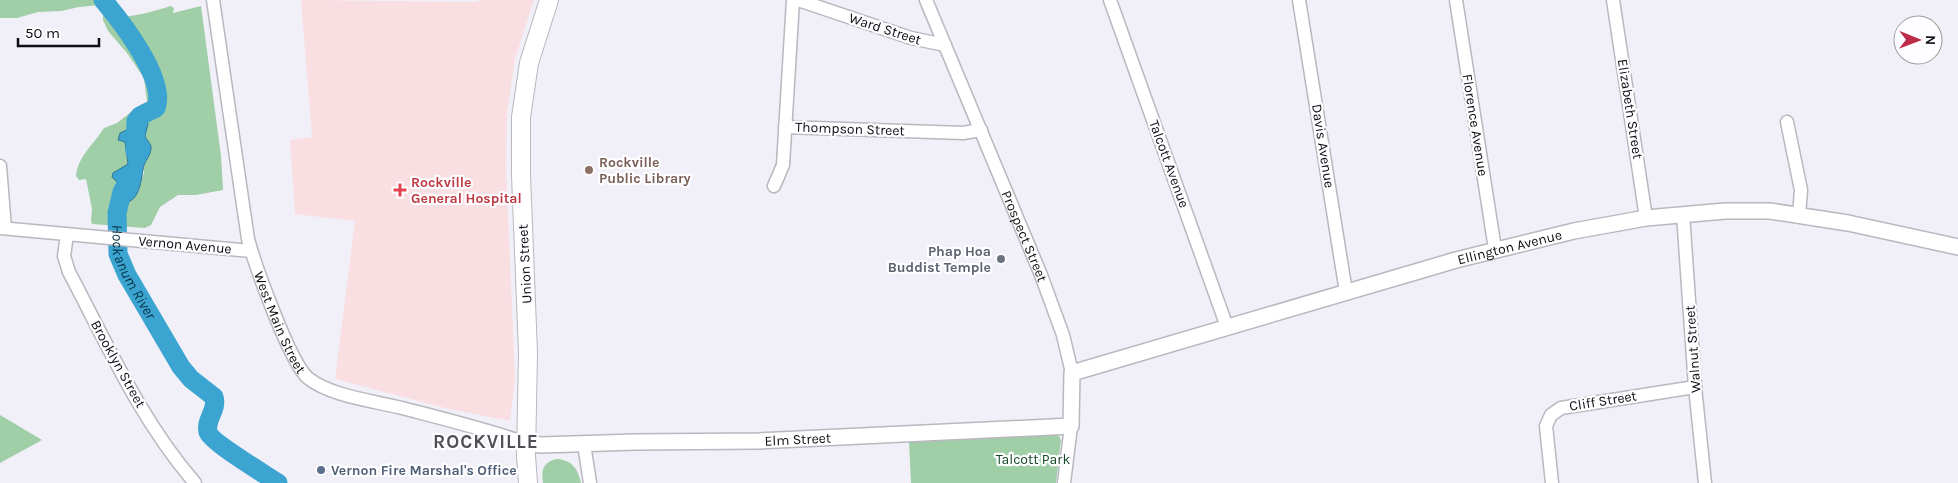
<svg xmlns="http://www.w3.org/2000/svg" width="1958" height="483" font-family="Karla,sans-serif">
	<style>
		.medical { fill: #fadfe2 }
		.green { fill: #9fcea7; fill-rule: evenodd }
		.water { fill: #3ba4d0; stroke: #2e7796 }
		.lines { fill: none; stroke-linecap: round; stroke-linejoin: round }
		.river { stroke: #3ba4d0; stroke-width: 19 }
		.minor-casing { stroke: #b9b7bf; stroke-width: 15 }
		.tertiary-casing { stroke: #b9b7bf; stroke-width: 18 }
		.secondary-casing { stroke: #b9b7bf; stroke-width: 20 }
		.minor { stroke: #fff; stroke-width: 12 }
		.tertiary { stroke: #fff; stroke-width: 15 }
		.secondary { stroke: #fff; stroke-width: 18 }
		.education-dot { fill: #8d6e63; stroke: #fefdff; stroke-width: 2 }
		.health-dot { fill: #e0444e; stroke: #fefdff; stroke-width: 2 }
		.worship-dot { fill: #6b7280; stroke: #fefdff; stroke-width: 2 }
		.service-dot { fill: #5c6f8a; stroke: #fefdff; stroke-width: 2 }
		.labels { text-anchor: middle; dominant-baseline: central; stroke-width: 4.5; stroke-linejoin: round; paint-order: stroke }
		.street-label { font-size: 14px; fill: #0e0d10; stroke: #fefdff }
		.education-label { font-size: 14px; font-weight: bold; fill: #785e54; stroke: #fefdff; text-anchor: start }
		.health-label { font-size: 14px; font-weight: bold; fill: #be3a42; stroke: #fefdff; text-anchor: start }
		.worship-label { font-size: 14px; font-weight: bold; fill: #5b616d; stroke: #fefdff; text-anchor: end }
		.park-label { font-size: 14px; fill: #134a24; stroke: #fefdff }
		.service-label { font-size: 14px; font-weight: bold; fill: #4e5e75; stroke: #fefdff; text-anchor: start }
		.water-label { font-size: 15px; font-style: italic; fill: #063548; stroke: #fefdff }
		.district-label { font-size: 19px; font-weight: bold; letter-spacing: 1px; fill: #514f56; stroke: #fefdff }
	</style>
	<rect width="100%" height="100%" fill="#f1eff8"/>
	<!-- medical -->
	<path class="medical" d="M301,0L478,2L479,0H534L515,59L507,113L506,166L515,378L510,421L445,408L335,379L355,221L295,214L290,140L312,137Z"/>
	<!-- green -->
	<path class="green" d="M0,0H112C115,4 119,15 123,16C130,18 163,9 170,6L174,8L173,13L201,6L221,156L223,190L196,195H178L160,207L151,225L145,228L92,224L91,220L92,209L86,179L79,180L76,176C78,156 94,144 104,128L117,123L140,105L147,102L144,78L127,53L108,31L103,20V9L99,5L79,7L61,11L38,12L17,18H0ZM147,121V129L145,136L151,146L149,154L143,168L144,173L133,199L124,204L117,182L112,174L128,164L125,142L120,141V133Z
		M0,415L42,440L0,463Z
		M1054,434L1059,436L1061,440L1056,483H911L909,442Z
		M557,459C572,460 578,469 581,483H543C541,470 543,462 557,459Z"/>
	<!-- water -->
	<path class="water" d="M147,121L148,124L145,136C146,139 150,143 151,146C152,155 144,161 143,169C141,182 139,205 120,203L117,182L112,177L113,173L128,164L125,142L118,140L120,133Z"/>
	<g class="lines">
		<!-- river -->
		<g class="river">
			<path d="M103,0C121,21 167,80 156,108L140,116L136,121L135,152"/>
			<path id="s1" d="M129,179L122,192L117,213L118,254L127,275L181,367L191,379L214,397C218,410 205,419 208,432C211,442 266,475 278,483"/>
		</g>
		<defs>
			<g id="minor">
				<path id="s2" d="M213,0L248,239C255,265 290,363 308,378C330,396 374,401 402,408C444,419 485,429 526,443"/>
				<path d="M798,0L911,38L945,45"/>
				<path id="s3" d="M926,0L1041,275L1063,335L1072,373"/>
				<path d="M1110,0L1227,327"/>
				<path d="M1299,0L1346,292"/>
				<path d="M1456,0L1495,249"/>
				<path d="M1613,0L1646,218"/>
				<path d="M1787,122L1801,190L1799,215"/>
				<path d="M785,127L963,133L981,130"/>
				<path d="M0,166L5,228"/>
				<path d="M774,186L783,165L793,0"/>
				<path d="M1683,214L1695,387L1705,483"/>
				<path d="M0,228L251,251"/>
				<path d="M67,235L64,256L69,272C107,344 141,421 195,483"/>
				<path d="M584,444L590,483"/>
				<path d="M1064,483L1071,426"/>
				<path d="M1552,483L1546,426L1551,415L1561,408L1695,387"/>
			</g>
			<g id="tertiary">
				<path id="s4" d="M526,443L541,445L635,442L759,441L1071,426L1072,373L1456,260L1574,231L1646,218L1725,211H1770L1848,223L1958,247"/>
			</g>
			<path id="secondary" d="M528,483L526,456L528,353L521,175V117L529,63L549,0"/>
		</defs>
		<!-- minor casing -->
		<use href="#minor" class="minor-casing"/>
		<!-- tertiary casing -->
		<use href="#tertiary" class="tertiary-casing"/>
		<!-- secondary casing -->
		<use href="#secondary" class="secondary-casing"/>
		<!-- minor -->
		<use href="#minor" class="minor"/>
		<!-- tertiary -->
		<use href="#tertiary" class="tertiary"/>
		<!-- secondary -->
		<use href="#secondary" class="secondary"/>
	</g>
	<!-- markers -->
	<circle class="education-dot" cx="589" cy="170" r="5"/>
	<path class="health-dot" d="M397.5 182.5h5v5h5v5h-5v5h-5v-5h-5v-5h5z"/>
	<circle class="worship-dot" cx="1001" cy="259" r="5"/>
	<circle class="service-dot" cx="321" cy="470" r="5"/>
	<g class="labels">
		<!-- street labels -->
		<g class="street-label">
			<text transform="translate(885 29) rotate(18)">Ward Street</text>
			<text transform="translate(1630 109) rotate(81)">Elizabeth Street</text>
			<text transform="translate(1475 125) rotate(81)">Florence Avenue</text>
			<text transform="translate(850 129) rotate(2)">Thompson Street</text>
			<text transform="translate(1323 146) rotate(81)">Davis Avenue</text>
			<text transform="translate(1169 164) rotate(70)">Talcott Avenue</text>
			<text stroke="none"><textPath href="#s3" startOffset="256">Prospect Street</textPath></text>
			<text transform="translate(185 245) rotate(5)">Vernon Avenue</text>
			<text stroke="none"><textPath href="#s4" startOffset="1054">Ellington Avenue</textPath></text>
			<text transform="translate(525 264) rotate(-93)">Union Street</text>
			<text stroke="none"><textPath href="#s2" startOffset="331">West Main Street</textPath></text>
			<text transform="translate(1693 349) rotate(-94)">Walnut Street</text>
			<text transform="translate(118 364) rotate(61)">Brooklyn Street</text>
			<text transform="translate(1603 401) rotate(-9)">Cliff Street</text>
			<text stroke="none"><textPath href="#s4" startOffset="272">Elm Street</textPath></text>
		</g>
		<!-- education labels -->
		<g class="education-label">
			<text x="599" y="162">Rockville<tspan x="599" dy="16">Public Library</tspan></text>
		</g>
		<!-- health labels -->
		<g class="health-label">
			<text x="411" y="182">Rockville<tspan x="411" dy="16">General Hospital</tspan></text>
		</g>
		<!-- worship labels -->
		<g class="worship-label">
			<text x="991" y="251">Phap Hoa<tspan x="991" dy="16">Buddist Temple</tspan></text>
		</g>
		<!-- park labels -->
		<g class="park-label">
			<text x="1033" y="459">Talcott Park</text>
		</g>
		<!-- service labels -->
		<g class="service-label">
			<text x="331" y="470">Vernon Fire Marshal's Office</text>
		</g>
		<!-- water labels -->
		<g class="water-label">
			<text stroke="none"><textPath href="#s1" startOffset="99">Hockanum River</textPath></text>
		</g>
		<!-- district labels -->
		<g class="district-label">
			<text x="486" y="442">ROCKVILLE</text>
		</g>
	</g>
	<!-- north arrow -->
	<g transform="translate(1918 40) rotate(91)"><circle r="24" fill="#fefdff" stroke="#9e9d9f"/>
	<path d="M0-4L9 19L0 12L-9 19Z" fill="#bc2b48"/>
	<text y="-8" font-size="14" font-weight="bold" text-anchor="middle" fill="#0e0d10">N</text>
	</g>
	<!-- scale -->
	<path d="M18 38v8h81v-8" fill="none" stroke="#0e0d10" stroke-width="2.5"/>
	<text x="25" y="38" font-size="15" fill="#0e0d10" stroke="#fefdff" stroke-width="4" paint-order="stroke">50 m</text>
</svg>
